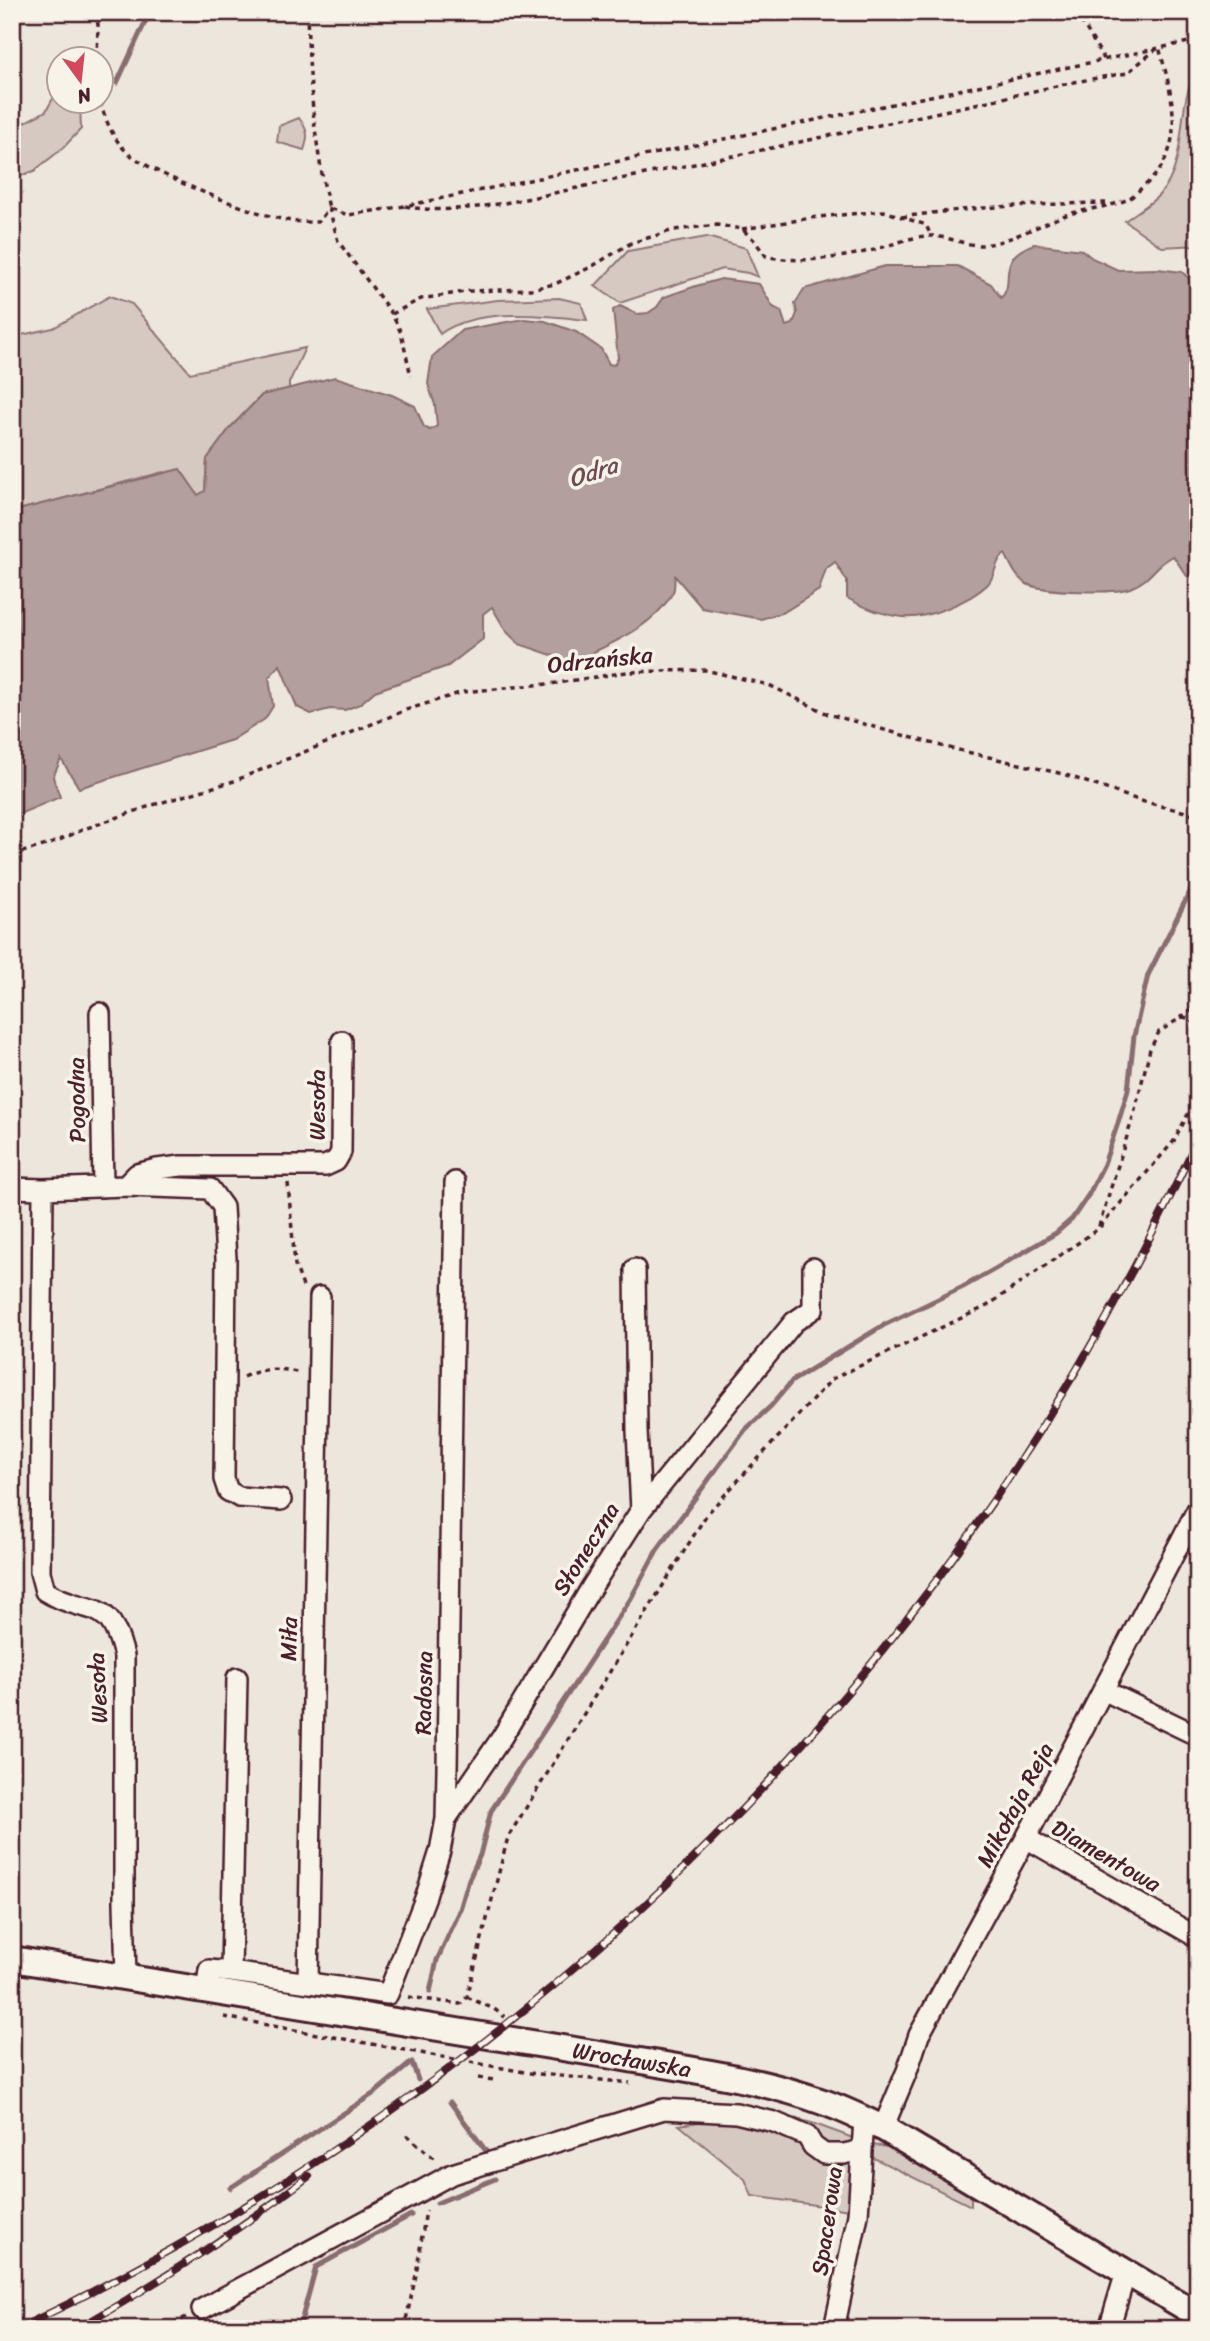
<svg xmlns="http://www.w3.org/2000/svg" width="1210" height="2341" font-family="Sriracha,sans-serif">
	<style>
		.green { fill: #d5c9c2; stroke: #907476; stroke-width: 2 }
		.water { fill: #b39f9d; stroke: #896c6f; stroke-width: 2 }
		.lines { fill: none; stroke-linecap: round; stroke-linejoin: round }
		.stream { stroke: #896c6f; stroke-width: 5 }
		.minor-casing { stroke: #4a1f2b; stroke-width: 24 }
		.major-casing { stroke: #4a1f2b; stroke-width: 30 }
		.path { stroke: #4a1f2b; stroke-width: 3.5; stroke-dasharray: 5 5; stroke-linecap: butt }
		.minor { stroke: #f7f3e8; stroke-width: 19 }
		.major { stroke: #f7f3e8; stroke-width: 24 }
		.rail-casing { stroke: #4a1f2b; stroke-width: 8 }
		.rail { stroke: #f7f3e8; stroke-width: 5; stroke-dasharray: 16; stroke-linecap: butt }
		.labels { text-anchor: middle; dominant-baseline: central; stroke-width: 7; stroke-linejoin: round; paint-order: stroke }
		.street-label { font-size: 23px; fill: #4a1f2b; stroke: #f7f3e8 }
		.water-label { font-size: 24px; font-style: italic; fill: #6f4c53; stroke: #f7f3e8 }
	</style>
	<rect width="100%" height="100%" fill="#ece6dd"/>
	<filter id="ink" filterUnits="userSpaceOnUse"><feTurbulence type="fractalNoise" baseFrequency=".0143" numOctaves="2"/><feDisplacementMap in="SourceGraphic" scale="14" xChannelSelector="R" yChannelSelector="G"/><feConvolveMatrix kernelMatrix="1 2 1 2 8 2 1 2 1" color-interpolation-filters="sRGB"/></filter>
	<g filter="url(#ink)">
		<!-- green -->
		<path class="green" d="M1198,69V245L1162,247L1125,221C1136,212 1151,204 1160,194C1190,162 1174,103 1198,69Z
			M59,88L60,102H80L81,129L63,148L34,171L12,179V129L46,111Z
			M299,118C308,130 309,136 304,150L277,142L279,126Z
			M707,237L746,248L758,277L748,273L722,269L620,303L595,286L628,251Z
			M110,296L132,304L190,373L305,348L289,383V389L262,395L230,428L207,459L205,492L198,495L163,472L12,512V337L53,328Z
			M559,298L581,303L587,320C546,315 475,307 440,334L427,309L498,300Z
			M759,2108L815,2124L872,2145L897,2148L959,2185L971,2198V2206L872,2157L864,2212L752,2196L745,2179L679,2125L713,2120Z"/>
		<!-- water -->
		<path class="water" d="M1034,244L1082,250L1092,258L1118,270L1158,269L1182,272L1193,282L1198,291V577L1187,576L1173,556C1154,565 1152,580 1130,588C1114,594 1042,592 1027,584C1015,578 1011,564 1005,554C994,561 996,577 987,585C970,601 926,620 903,617C884,615 864,608 847,598V581L835,562L826,569L819,590L784,612L761,619L702,608L675,576C674,581 675,588 673,592C653,629 607,645 572,662L519,644L506,631L492,607L483,614V639L448,666L375,691L360,704L345,710L330,709L311,714L297,707L280,665L269,677L273,706L265,719L232,740L79,788L61,759L53,777L60,797L12,817V512L14,511L180,469L198,495L205,491L207,459L230,428L262,395L335,377L392,395L415,406L424,427L430,430L437,426L435,405L428,384L432,357L462,330L524,319L545,321L576,332L601,349L609,364L614,365L618,358L613,310L620,306L637,314L648,313L657,307L664,297L696,286L721,279L759,284L773,307L781,311L786,326L793,324L797,313L795,304L804,289L885,266H958L991,284L1001,298C1017,282 993,259 1034,244Z"/>
		<g class="lines">
			<!-- stream -->
			<path class="stream" d="M117,83L148,16L153,12
				M430,1992L437,1960L459,1913L469,1879L480,1855L491,1811L630,1600L657,1550L745,1430L771,1406L792,1381L884,1325L963,1287L995,1269L1056,1233L1072,1219L1089,1194L1104,1164L1118,1123L1128,1090L1134,1036L1148,975L1198,876
				M450,2102L486,2151
				M230,2188L376,2092L412,2062L418,2080
				M437,2203L495,2179
				M299,2329L316,2267L411,2215"/>
			<defs>
				<path id="minor" d="M100,1013L103,1187
					M125,1186L137,1174L157,1169L181,1166H325L336,1161L341,1152L342,1041
					M12,1188L43,1189L40,1572L45,1591C88,1618 109,1593 124,1656V1903L126,1979
					M43,1189L125,1186L210,1189L223,1207L226,1259L224,1479L228,1491L239,1497L281,1500
					M641,1510L794,1322L813,1309V1268
					M1103,1690L1198,1736
					M446,1819L502,1737L591,1588L641,1510L637,1431L635,1269
					M1026,1838L1198,1938
					M231,1972L237,1678
					M308,1983L320,1297
					M206,1992L209,1970L231,1972L388,1994L426,1896L440,1851L446,1819L447,1769L455,1182
					M883,2128L907,2071L919,2035L1026,1838L1198,1508
					M202,2309L452,2174L664,2109L736,2113L774,2122L807,2136L813,2146L824,2154H844L862,2150
					M834,2329L858,2215L864,2119
					M1109,2329L1126,2272"/>
				<g id="major">
					<path id="s1" d="M12,1959L618,2057C686,2069 757,2078 823,2102C844,2109 863,2119 883,2128L1198,2315"/>
				</g>
			</defs>
			<!-- minor casing -->
			<use href="#minor" class="minor-casing"/>
			<!-- major casing -->
			<use href="#major" class="major-casing"/>
			<!-- path -->
			<path class="path" d="M96,12L98,25L97,60
				M307,12C309,78 314,144 329,208L348,215L405,206L1198,40
				M1076,12L1104,59
				M100,102C106,120 111,135 124,149C146,173 258,216 291,221C300,222 309,222 318,222L329,208
				M329,208L338,241L392,314L401,333L411,376
				M902,217C970,207 1038,204 1106,203
				M742,229L818,217L884,211L926,225L931,236
				M392,314L421,299L470,291L531,289L555,284L591,267L631,243L674,230L717,225L742,229L754,240L766,256C797,264 845,258 877,249C894,244 910,237 928,236C945,235 963,245 980,245C1003,245 1043,223 1066,215C1084,209 1112,207 1128,199C1134,196 1139,190 1144,186C1189,149 1172,95 1159,47L1127,73L1074,82C918,117 762,151 605,182C549,193 459,219 405,206
				M12,855L50,844L87,828L153,805L234,781L406,710L463,692L557,683L627,672L705,670L769,685L828,714L945,747L1063,774L1141,801L1198,815
				M1183,1016L1198,1025
				M288,1183L295,1265L304,1289
				M1100,1227L1174,1141L1198,1095
				M243,1377C264,1368 278,1367 300,1373
				M408,1997L460,2004L467,1997L508,1837L707,1514L832,1379L987,1306L1098,1229L1134,1114L1150,1049L1159,1032L1198,1006
				M467,1997L494,2009L505,2017
				M224,2017L530,2073L630,2083
				M478,2078L494,2080
				M407,2135L437,2161
				M164,2329L188,2316
				M404,2329L416,2275L426,2210"/>
			<!-- minor -->
			<use href="#minor" class="minor"/>
			<!-- major -->
			<use href="#major" class="major"/>
			<defs>
				<path id="rail" d="M17,2329C543,2079 955,1668 1198,1138
					M77,2329C158,2283 235,2233 309,2176"/>
			</defs>
			<!-- rail casing -->
			<use href="#rail" class="rail-casing"/>
			<!-- rail -->
			<use href="#rail" class="rail"/>
		</g>
	</g>
	<g class="labels">
		<!-- street labels -->
		<g class="street-label">
			<text transform="translate(600 660) rotate(-6)">Odrzańska</text>
			<text transform="translate(77 1100) rotate(-91)">Pogodna</text>
			<text transform="translate(317 1105) rotate(-90)">Wesoła</text>
			<text transform="translate(586 1549) rotate(-58)">Słoneczna</text>
			<text transform="translate(289 1639) rotate(-89)">Miła</text>
			<text transform="translate(98 1688) rotate(-93)">Wesoła</text>
			<text transform="translate(424 1693) rotate(-89)">Radosna</text>
			<text transform="translate(1015 1805) rotate(-62)">Mikołaja Reja</text>
			<text transform="translate(1106 1856) rotate(30)">Diamentowa</text>
			<text stroke="none"><textPath href="#s1" startOffset="628">Wrocławska</textPath></text>
			<text transform="translate(827 2221) rotate(-82)">Spacerowa</text>
		</g>
		<!-- water labels -->
		<g class="water-label">
			<text transform="translate(593 472) rotate(-18)">Odra</text>
		</g>
	</g>
	<!-- margin -->
	<rect width="1210" height="2341" fill="none" stroke="#f7f3e8" stroke-width="42"/>
	<rect x="21" y="21" width="1168" height="2299" fill="none" stroke="#4a1f2b" stroke-width="2.5" filter="url(#ink)"/>
	<!-- north arrow -->
	<g transform="translate(80 80) rotate(165)"><circle r="33" fill="#f7f3e8" stroke="#b29e9c" stroke-width="2"/>
	<path d="M0-5L12 26L0 18L-12 26Z" fill="#d1495b"/>
	<text y="-10" font-size="19" font-weight="bold" text-anchor="middle" fill="#4a1f2b">N</text>
	</g>
</svg>
